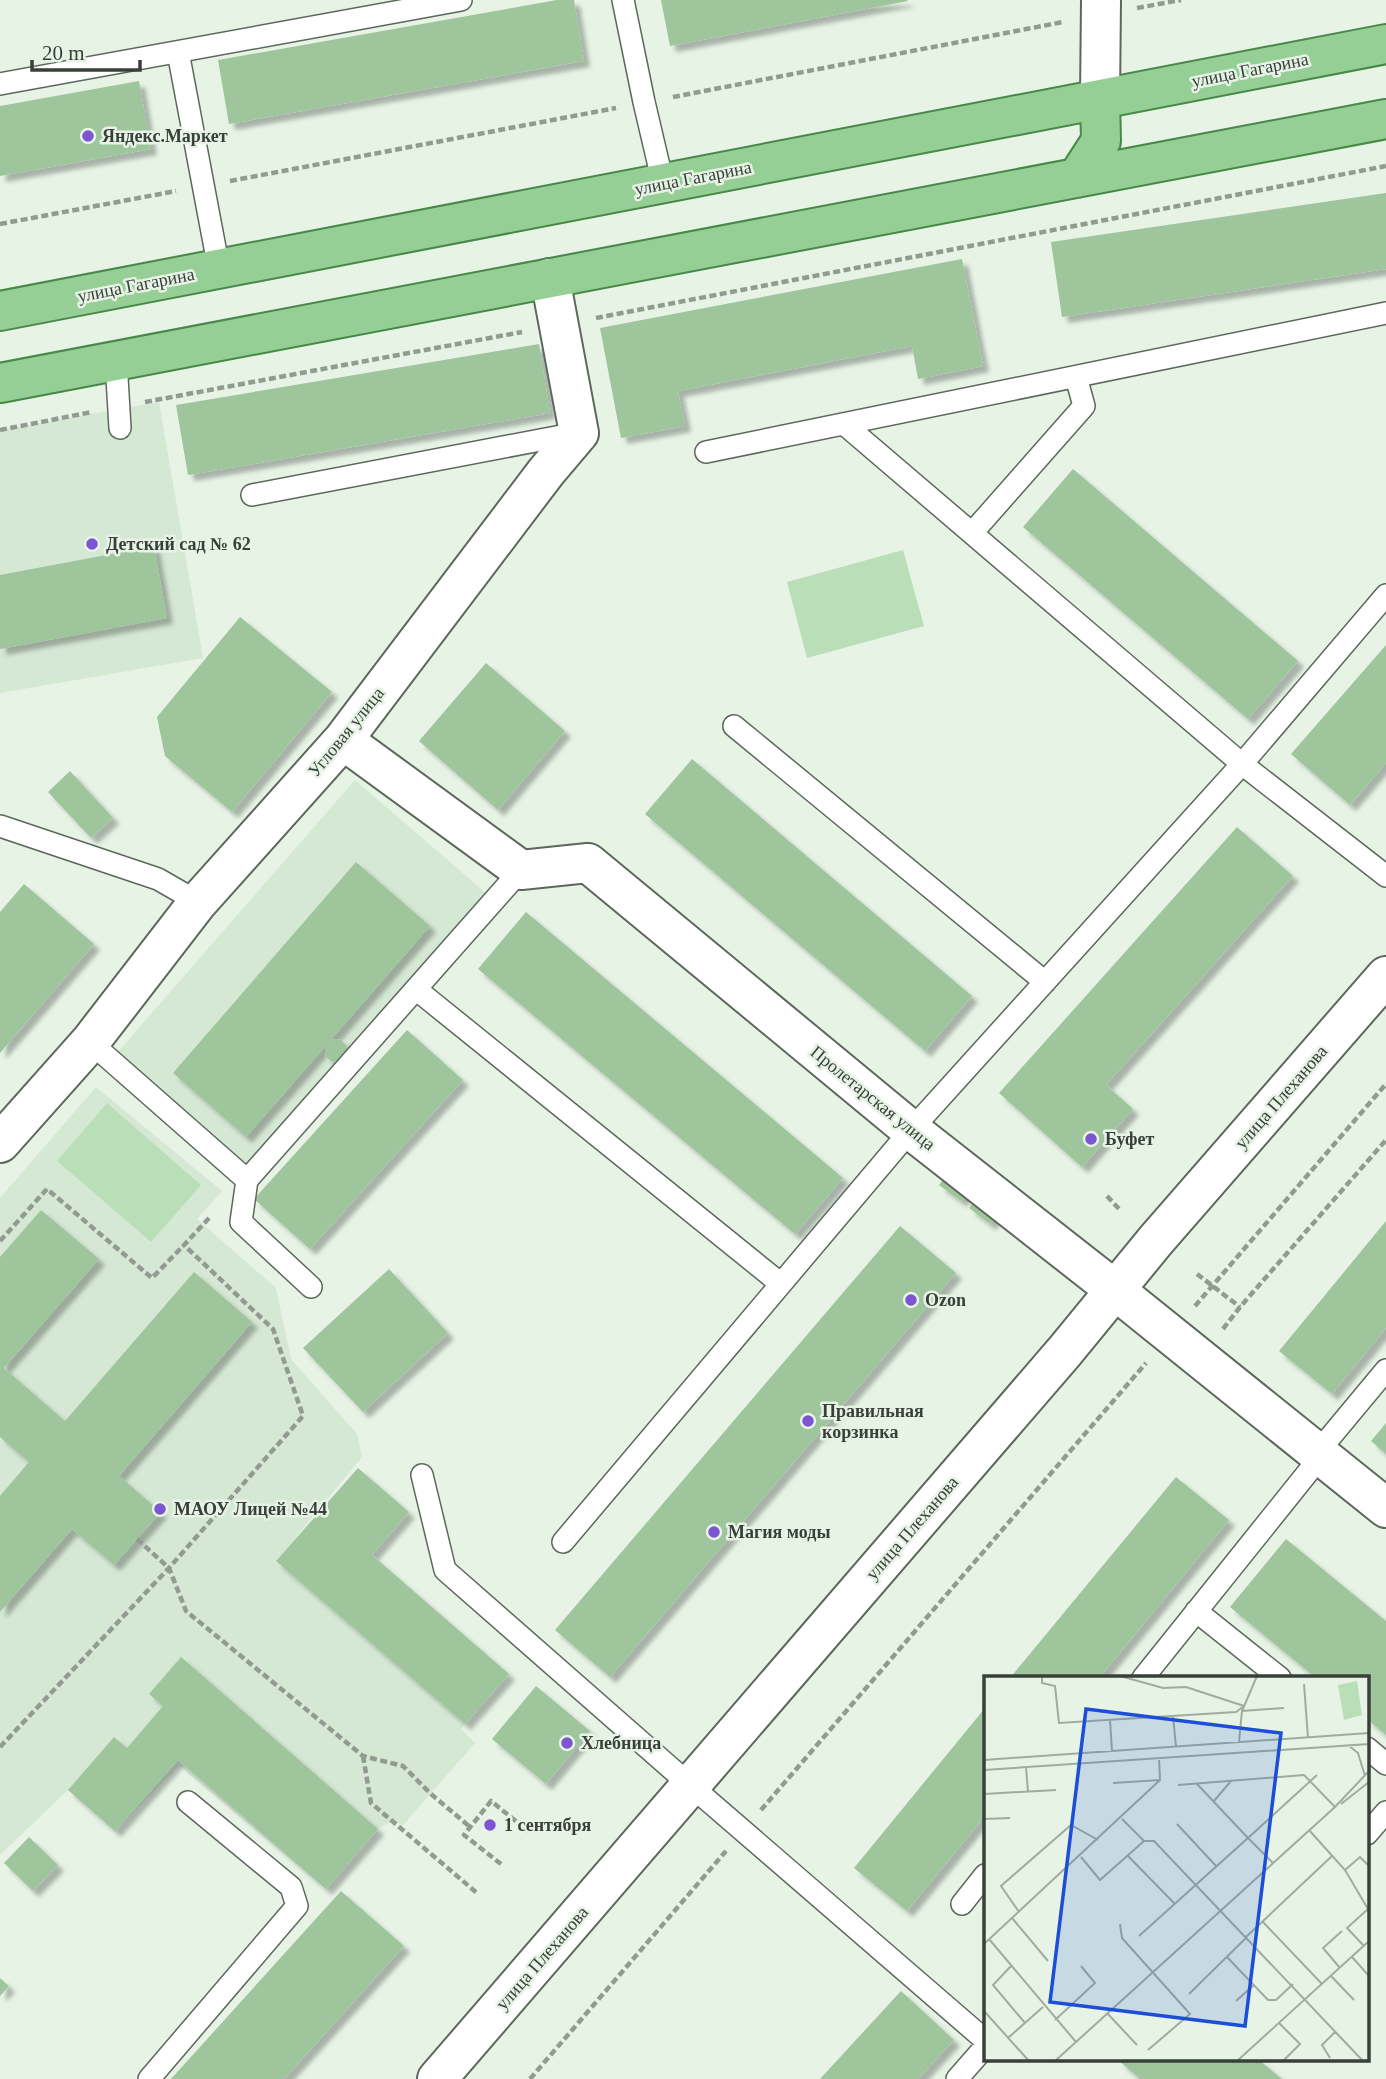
<svg xmlns="http://www.w3.org/2000/svg" width="1386" height="2079" font-family="'Times New Roman',serif">
	<style>
		.built { fill: #d5e8d4 }
		.green { fill: #badfb8 }
		.building { fill: #9fc59d; filter: url(#shadow) }
		.lines { fill: none; stroke-linecap: round; stroke-linejoin: round }
		.service-casing { stroke: #5d685c; stroke-width: 24 }
		.minor-casing { stroke: #5d685c; stroke-width: 42 }
		.secondary-casing { stroke: #5d685c; stroke-width: 42 }
		.primary-casing { stroke: #478848; stroke-width: 42 }
		.path { stroke: #929b91; stroke-width: 4.5; stroke-dasharray: 7 3.5; stroke-linecap: butt }
		.service { stroke: #fff; stroke-width: 21 }
		.minor { stroke: #fff; stroke-width: 38 }
		.secondary { stroke: #fff; stroke-width: 38 }
		.primary { stroke: #95cf96; stroke-width: 38 }
		.poi-dot { fill: #7c56d0; stroke: #e6f3e5; stroke-width: 2.5 }
		.labels { text-anchor: middle; dominant-baseline: central; stroke-width: 5; stroke-linejoin: round; paint-order: stroke }
		.street-label { font-size: 18px; fill: #393f39; stroke: #e6f3e5 }
		.poi-label { font-size: 18px; font-weight: bold; fill: #393f39; stroke: #e6f3e5; text-anchor: start }
		.inset-road { fill: none; stroke: #a1aba0; stroke-width: 2 }
		.view { fill: #1d4ed8; fill-opacity: 0.15; stroke: #1d4ed8; stroke-width: 3.5 }
		.inset-edge { fill: none; stroke: #393f39; stroke-width: 3.5 }
	</style>
	<defs>
		<filter id="shadow"><feDropShadow dx="6" dy="6" stdDeviation="2" flood-color="#0004"/></filter>
	</defs>
	<rect width="100%" height="100%" fill="#e6f3e5"/>
	<!-- built -->
	<path class="built" d="M159,402L203,658L0,693V430Z
		M355,780L488,895L251,1168L117,1053Z
		M96,1087L222,1191L197,1219L276,1288L291,1359L357,1434L362,1457L276,1561L465,1724L461,1729L475,1743L403,1825L392,1821L378,1829L326,1889L179,1766L115,1831L68,1790L0,1855V1198Z"/>
	<!-- green -->
	<path class="green" d="M903,550L924,626L807,658L787,582Z
		M107,1103L201,1185L151,1242L57,1161Z"/>
	<!-- building -->
	<path class="building" d="M557,0H574L584,61L229,124L218,60Z
		M661,0H907L908,1L670,46Z
		M139,81L151,149L0,176V106Z
		M1386,193V269L1062,317L1051,242Z
		M962,259L983,366L918,379L912,346L678,391L685,426L621,438L600,328Z
		M539,344L550,413L188,475L176,405Z
		M1073,469L1298,661L1248,719L1023,527Z
		M154,546L167,618L0,649V575Z
		M240,617L332,692L232,812L165,756L157,717Z
		M1386,645V763L1350,805L1291,754Z
		M486,663L565,731L498,810L419,741Z
		M692,759L972,996L925,1051L645,814Z
		M70,771L113,818L91,838L48,792Z
		M1237,827L1293,876L1106,1085L1133,1109L1082,1167L999,1093Z
		M356,862L430,926L328,1043L334,1039L341,1040L346,1045L348,1052L338,1062L331,1061L326,1057L325,1050L328,1043L246,1137L173,1073Z
		M24,884L94,944L0,1053V912Z
		M526,912L843,1178L795,1234L478,969Z
		M407,1030L463,1080L310,1249L254,1199Z
		M947,1174L969,1190L961,1201L939,1185Z
		M977,1197L999,1212L990,1224L969,1208Z
		M41,1210L99,1259L4,1368L65,1421L194,1272L252,1322L119,1476L161,1512L114,1565L72,1529L0,1612V1496L29,1462L0,1437V1257Z
		M1386,1221V1328L1332,1394L1279,1351Z
		M900,1226L956,1273L610,1677L555,1630Z
		M389,1269L448,1333L363,1412L303,1348Z
		M1386,1423V1454L1371,1441Z
		M358,1468L409,1512L372,1555L509,1674L465,1724L276,1561Z
		M1176,1477L1229,1520L1099,1678H1010Z
		M1286,1539L1386,1621V1735L1367,1719V1678H1316L1230,1607Z
		M181,1657L378,1829L326,1889L178,1760L115,1831L68,1790L114,1737L127,1748L163,1706L149,1694Z
		M536,1686L590,1731L546,1784L492,1739Z
		M985,1708V1816L907,1911L854,1868Z
		M29,1837L58,1865L33,1891L4,1863Z
		M341,1891L404,1946L284,2079H171Z
		M0,1978L9,1986L0,1996Z
		M901,1991L954,2040L918,2079H820Z
		M1118,2060H1259L1282,2079H1140Z"/>
	<g class="lines">
		<defs>
			<path id="service" d="M623,0L644,102L663,183
				M178,52L219,269
				M0,84L461,0
				M116,361L120,428
				M844,424L1242,764L1386,595
				M706,452L1386,313
				M252,495L577,433
				M972,533L1084,406L1076,377
				M734,726L1045,982
				M0,826L158,879L198,902
				M417,990L781,1284
				M90,1042L247,1180L521,870
				M247,1180L241,1222L311,1287
				M1317,1453L1386,1370
				M422,1475L445,1570L690,1785L985,2040
				M563,1542L911,1130L1242,764L1386,876
				M1196,1611L1280,1678
				M1143,1678L1321,1456
				M1367,1748L1386,1764
				M1367,1834L1386,1812
				M962,1904L985,1875
				M149,2079L297,1906L291,1887L188,1802
				M957,2079L985,2047"/>
			<path id="minor" d="M1100,99L1101,0
				M343,740L521,870L588,863L911,1130L1115,1290L1386,1508
				M0,1143L90,1042L198,902L343,740L546,472L579,433L550,278"/>
			<path id="secondary" d="M437,2079L1065,1351L1156,1240L1386,976"/>
			<path id="primary" d="M1077,178L1101,141L1100,99
				M0,311L1386,44
				M0,383L1386,119"/>
		</defs>
		<!-- service casing -->
		<use href="#service" class="service-casing"/>
		<!-- minor casing -->
		<use href="#minor" class="minor-casing"/>
		<!-- secondary casing -->
		<use href="#secondary" class="secondary-casing"/>
		<!-- primary casing -->
		<use href="#primary" class="primary-casing"/>
		<!-- path -->
		<path class="path" d="M1137,8L1181,0
			M673,97L1063,22
			M230,181L616,108
			M0,224L176,191
			M596,318L1386,166
			M145,402L522,332
			M0,430L92,412
			M1107,1196L1121,1211
			M0,1241L47,1189L152,1278L184,1245
			M1197,1274L1240,1307
			M1195,1306L1386,1084
			M1223,1329L1240,1307L1386,1140
			M137,1539L169,1568L186,1611L363,1756L403,1766L431,1794L470,1827
			M0,1747L169,1568L303,1416L273,1329L184,1245L211,1216
			M363,1756L371,1803L477,1893
			M761,1810L1146,1363
			M501,1864L464,1835L491,1801L528,1831
			M530,2079L726,1851"/>
		<!-- service -->
		<use href="#service" class="service"/>
		<!-- minor -->
		<use href="#minor" class="minor"/>
		<!-- secondary -->
		<use href="#secondary" class="secondary"/>
		<!-- primary -->
		<use href="#primary" class="primary"/>
	</g>
	<!-- markers -->
	<g class="poi-dot">
		<circle cx="88" cy="136" r="7"/>
		<circle cx="92" cy="544" r="7"/>
		<circle cx="1091" cy="1139" r="7"/>
		<circle cx="911" cy="1300" r="7"/>
		<circle cx="808" cy="1421" r="7"/>
		<circle cx="160" cy="1509" r="7"/>
		<circle cx="714" cy="1532" r="7"/>
		<circle cx="567" cy="1743" r="7"/>
		<circle cx="490" cy="1825" r="7"/>
	</g>
	<g class="labels">
		<!-- street labels -->
		<g class="street-label">
			<text transform="translate(1250 70) rotate(-11)">улица Гагарина</text>
			<text transform="translate(693 178) rotate(-11)">улица Гагарина</text>
			<text transform="translate(136 285) rotate(-11)">улица Гагарина</text>
			<text transform="translate(346 732) rotate(-51)">Угловая улица</text>
			<text transform="translate(1281 1097) rotate(-49)">улица Плеханова</text>
			<text transform="translate(873 1098) rotate(39)">Пролетарская улица</text>
			<text transform="translate(912 1528) rotate(-49)">улица Плеханова</text>
			<text transform="translate(542 1958) rotate(-49)">улица Плеханова</text>
		</g>
		<!-- poi labels -->
		<g class="poi-label">
			<text x="102" y="136">Яндекс.Маркет</text>
			<text x="106" y="544">Детский сад № 62</text>
			<text x="1105" y="1139">Буфет</text>
			<text x="925" y="1300">Ozon</text>
			<text x="822" y="1411">Правильная<tspan x="822" dy="21">корзинка</tspan></text>
			<text x="174" y="1509">МАОУ Лицей №44</text>
			<text x="728" y="1532">Магия моды</text>
			<text x="581" y="1743">Хлебница</text>
			<text x="504" y="1825">1 сентября</text>
		</g>
	</g>
	<!-- overview -->
	<g transform="translate(984 1676)">
		<rect width="385" height="385" fill="#e6f3e5"/>
		<path d="M373,5L378,39L360,44L354,9Z" fill="#badfb8"/>
		<path class="inset-road" d="M58,0V7L71,10L75,47L252,36L260,30M136,0L179,12L202,11L260,30M320,8L324,62M258,35L300,32M189,40L192,71M126,44L128,75M255,66L258,35L273,0M364,69L374,77L381,100M0,84L385,57M42,91L44,116M0,94L385,68M129,107L176,104M213,108L264,162L333,99M194,109L320,99L351,131M0,118L72,114M230,125L247,105M357,128L385,106M0,143L26,142M138,143L160,165H170L379,385M193,148L232,190M325,154L361,194L384,233L363,252L380,270M144,180L190,227M97,181L116,204L160,165M361,194L376,181L385,190M35,236L17,210L87,149L114,164M28,242L64,285M278,245L338,308M136,248L138,262L206,338L164,374M155,260L264,162L289,187M262,261L348,180M5,263L92,366M0,268L176,104L175,82M243,281L284,324H292L309,308M368,281L385,300M28,289L9,309L41,347M356,292L339,272L358,255M347,300L370,324M205,318L263,261M252,325L270,309M0,335L45,385M123,337L153,369M71,344L111,307L97,290M295,347L316,368L299,385M24,362L59,331M346,382L338,369L352,355M71,385L351,131L385,95M253,385L385,265"/>
		<path class="view" d="M102,33L297,57L261,350L66,326Z"/>
		<rect width="385" height="385" class="inset-edge"/>
	</g>
	<!-- scale -->
	<path d="M32 60v10h108v-10" fill="none" stroke="#393f39" stroke-width="3.5"/>
	<text x="42" y="60" font-size="21" fill="#393f39" stroke="#e6f3e5" stroke-width="5" paint-order="stroke">20 m</text>
</svg>
